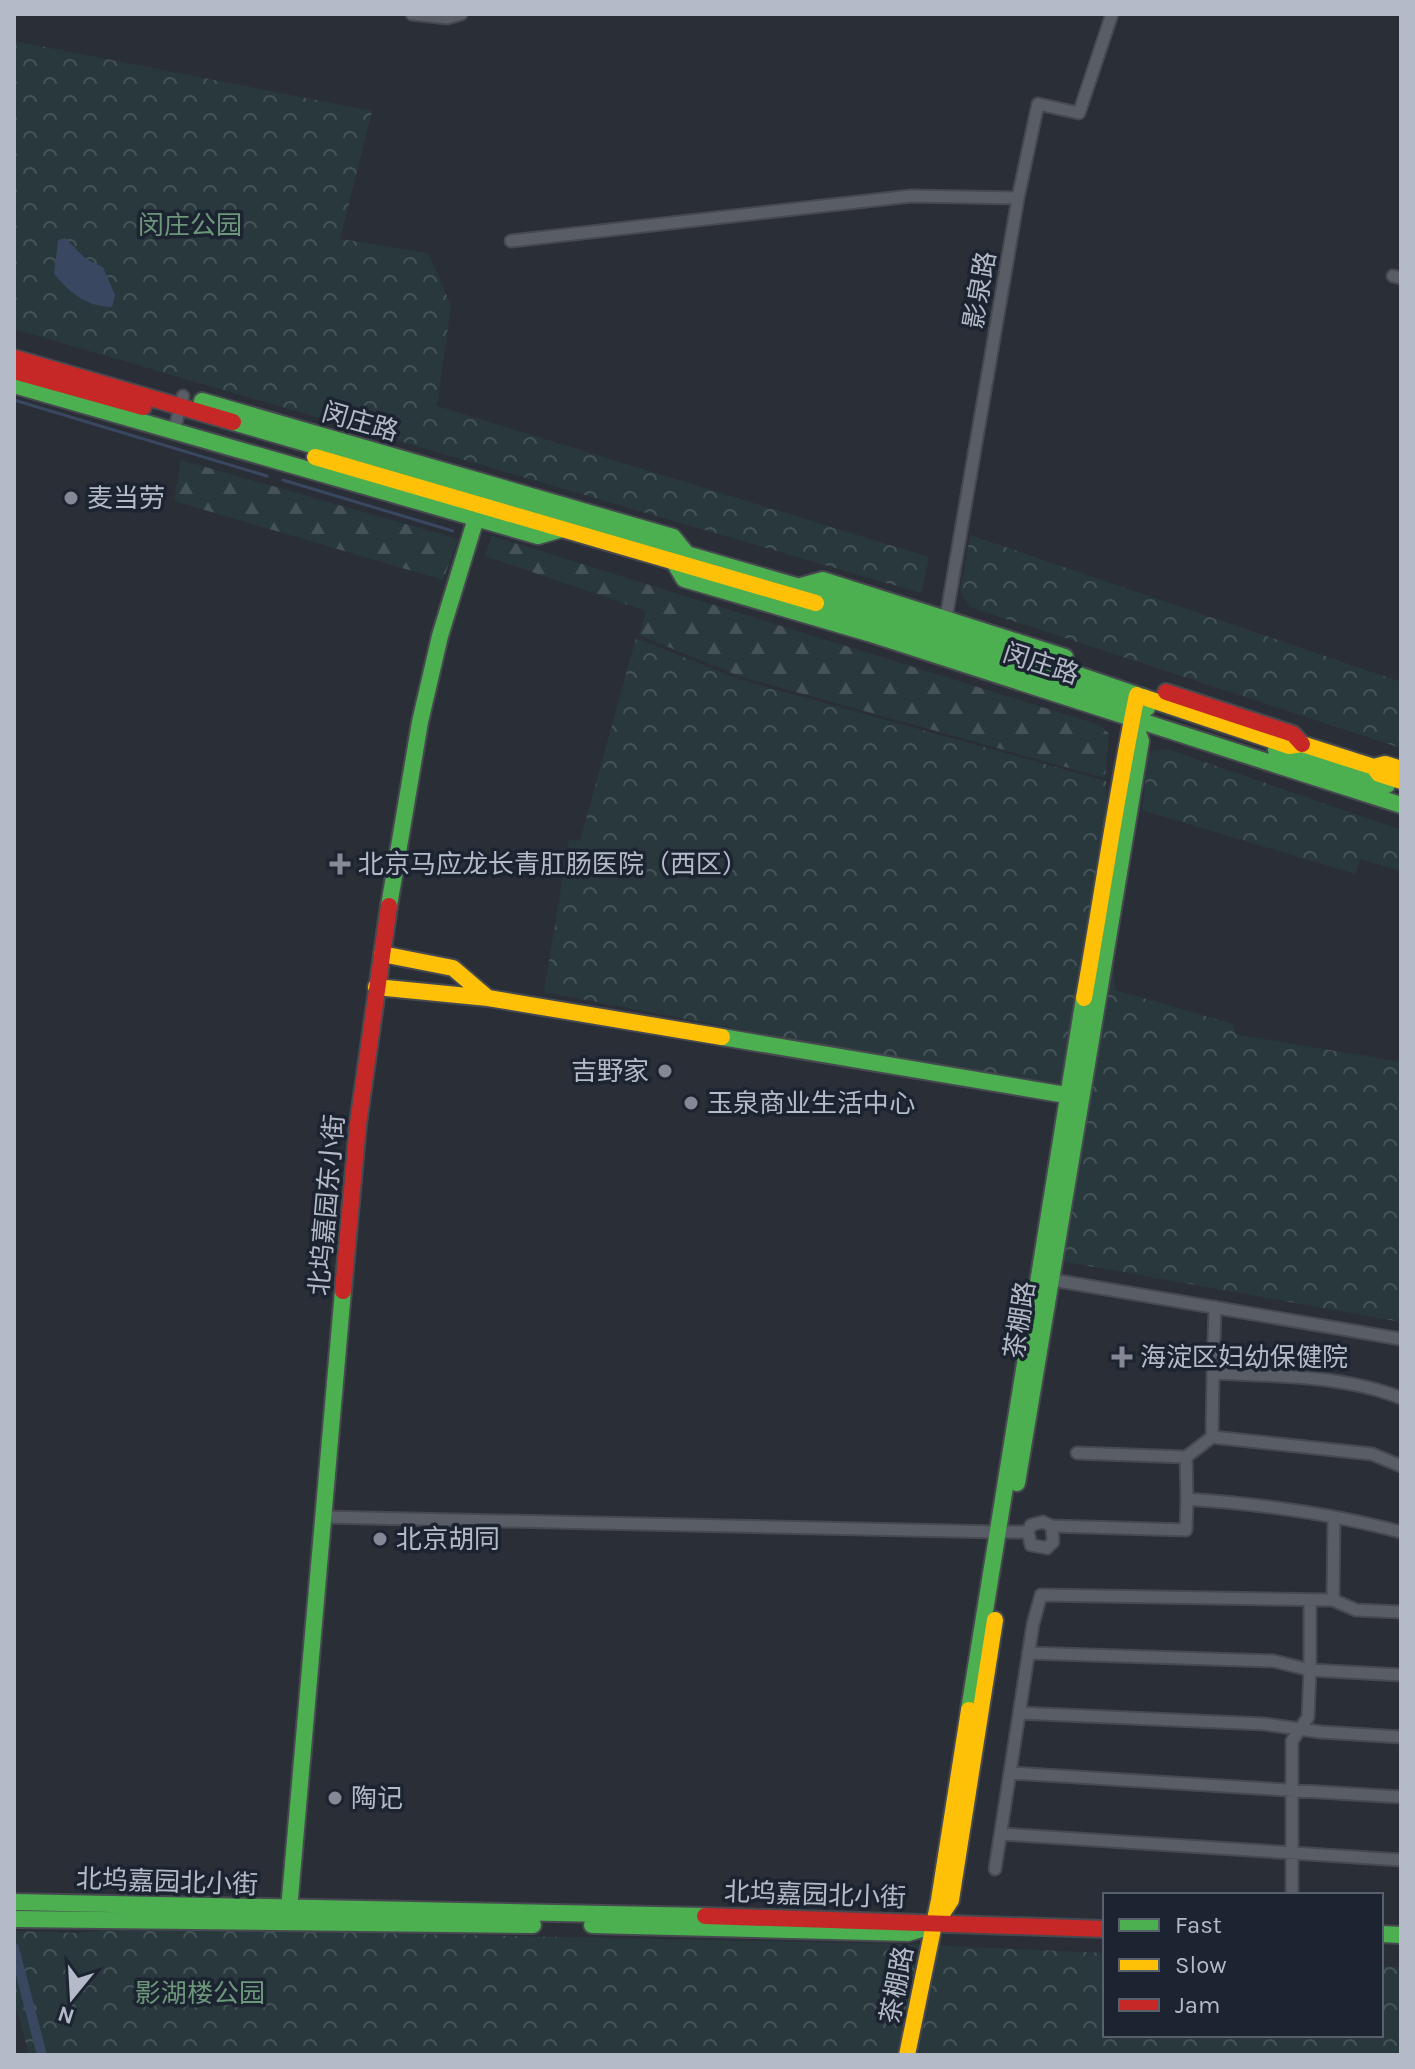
<svg xmlns="http://www.w3.org/2000/svg" width="1415" height="2069" font-family="Karla,'Noto Sans SC',sans-serif">
	<style>
		.forest { fill: url(#forest-firs) }
		.park { fill: url(#park-crowns) }
		.water { fill: #394760 }
		.lines { fill: none; stroke-linecap: round; stroke-linejoin: round }
		.stream { stroke: #394760; stroke-width: 3 }
		.canal { stroke: #394760; stroke-width: 10 }
		.street-casing { stroke: #46494f; stroke-width: 15 }
		.fast-casing { stroke: #46494f; stroke-width: 20 }
		.slow-casing { stroke: #46494f; stroke-width: 20 }
		.jam-casing { stroke: #46494f; stroke-width: 20 }
		.street { stroke: #595d65; stroke-width: 11 }
		.fast { stroke: #4caf50; stroke-width: 16 }
		.slow { stroke: #ffc107; stroke-width: 16 }
		.jam { stroke: #c62828; stroke-width: 16 }
		.poi-dot { fill: #848995; stroke: #1d2431; stroke-width: 3 }
		.labels { text-anchor: middle; dominant-baseline: central; stroke-width: 7; stroke-linejoin: round; paint-order: stroke }
		.park-label { font-size: 26px; fill: #6c977a; stroke: #1d2431 }
		.street-label { font-size: 26px; fill: #b4bac7; stroke: #1d2431 }
		.poi-label { font-size: 26px; fill: #b4bac7; stroke: #1d2431; text-anchor: start }
	</style>
	<defs>
		<pattern id="forest-firs" width="22" height="20" patternUnits="userSpaceOnUse" patternTransform="scale(2)"><rect width="22" height="20" fill="#28383d"/><path d="M5 1l3.5 6h-7zM16 11l3.5 6h-7z" fill="#455358"/></pattern>
		<pattern id="park-crowns" width="20" height="18" patternUnits="userSpaceOnUse" patternTransform="scale(2)"><rect width="20" height="18" fill="#28383d"/><path d="M2 6a3 3 0 1 1 6 0M12 15a3 3 0 1 1 6 0" fill="none" stroke="#455358"/></pattern>
	</defs>
	<rect width="100%" height="100%" fill="#2a2e37"/>
	<!-- forest -->
	<path class="forest" d="M181,460L458,539L443,580L174,501Z
		M492,536L1100,725L1109,734L1105,778L739,676L639,635L646,611L485,556Z"/>
	<!-- park -->
	<path class="park" d="M14,41L372,111L340,239L428,253L451,305L437,406L929,557L921,593L14,329Z
		M970,535L1401,682V748L970,607L960,591Z
		M636,638L738,679L1106,781L1115,990L1233,1024L1235,1034L1401,1062V1322L1061,1261L1087,1095L544,992L569,840L580,841Z
		M1167,749L1401,830V871L1360,859L1356,874L1142,810L1149,752Z
		M119,1928L903,1944L1105,1953V2035H1381V1966L1401,1967V2055H29L14,1999V1931L77,1933Z"/>
	<!-- water -->
	<path class="water" d="M65,238L86,259L103,267L115,295L112,307C87,307 70,293 54,274L58,240Z"/>
	<g class="lines">
		<!-- stream -->
		<path class="stream" d="M14,400L267,476
			M283,480L453,531"/>
		<!-- canal -->
		<path class="canal" d="M14,1948L42,2055"/>
		<defs>
			<path id="street" d="M412,14L447,18L461,14
				M511,241L911,196L1018,198
				M1393,276L1401,278
				M174,431L183,396
				M945,624L1018,198L1038,104L1079,113L1112,14
				M1047,1279L1401,1339
				M1215,1307L1213,1373C1274,1376 1343,1375 1401,1398
				M1212,1437L1213,1373
				M1077,1453L1186,1457L1212,1437L1372,1454L1401,1466
				M1186,1457L1187,1499C1260,1504 1330,1513 1401,1532
				M324,1517L998,1532H1028L1031,1525L1043,1522L1052,1526L1186,1530L1187,1499
				M1028,1532L1031,1545L1047,1548L1053,1542L1052,1526
				M1333,1600L1334,1517
				M1310,1602V1670L1401,1675
				M1028,1653L1274,1661L1310,1670L1308,1717L1292,1741V1895
				M1019,1713L1264,1724L1321,1732L1401,1737
				M1011,1773L1401,1797
				M1002,1834L1401,1860
				M995,1869L1033,1624L1041,1595L1333,1600L1356,1610L1401,1612"/>
			<path id="fast" d="M14,385L538,536L562,529
				M202,401L673,537L686,553
				M233,422L944,629L1143,697
				M674,562L684,579L868,633L1401,805
				M801,586L823,580L1065,657
				M816,603L1147,708
				M1276,750L1387,785
				M389,906L420,722L440,636L480,505
				M722,1037L1078,1097
				M1017,1483L1141,741L1133,719
				M969,1710L1084,998
				M14,1902L705,1916
				M14,1919L533,1925
				M288,1921L343,1291
				M592,1925L908,1933L928,1927
				M1381,1934L1401,1935"/>
			<path id="slow" d="M315,457L816,603
				M1143,697L1289,746L1302,744L1374,767L1379,774L1401,781
				M1374,767L1385,764L1401,769
				M382,954L453,968L488,998
				M376,987L488,998L722,1037
				M1084,998C1102,897 1116,796 1137,695
				M937,1921L951,1900L995,1620
				M907,2055L939,1900L969,1710"/>
			<path id="jam" d="M14,358L233,422
				M14,371L143,407
				M1166,692L1293,734L1302,744
				M343,1291L358,1124L389,906
				M705,1916L1105,1929"/>
		</defs>
		<!-- street casing -->
		<use href="#street" class="street-casing"/>
		<!-- fast casing -->
		<use href="#fast" class="fast-casing"/>
		<!-- slow casing -->
		<use href="#slow" class="slow-casing"/>
		<!-- jam casing -->
		<use href="#jam" class="jam-casing"/>
		<!-- street -->
		<use href="#street" class="street"/>
		<!-- fast -->
		<use href="#fast" class="fast"/>
		<!-- slow -->
		<use href="#slow" class="slow"/>
		<!-- jam -->
		<use href="#jam" class="jam"/>
	</g>
	<!-- markers -->
	<g class="poi-dot">
		<circle cx="71" cy="498" r="8"/>
		<path d="M336 852h8v8h8v8h-8v8h-8v-8h-8v-8h8z"/>
		<circle cx="665" cy="1071" r="8"/>
		<circle cx="691" cy="1103" r="8"/>
		<path d="M1118 1345h8v8h8v8h-8v8h-8v-8h-8v-8h8z"/>
		<circle cx="380" cy="1539" r="8"/>
		<circle cx="335" cy="1798" r="8"/>
	</g>
	<g class="labels">
		<!-- park labels -->
		<g class="park-label">
			<text x="190" y="225">闵庄公园</text>
			<text x="200" y="1993">影湖楼公园</text>
		</g>
		<!-- street labels -->
		<g class="street-label">
			<text transform="translate(980 290) rotate(-80)">影泉路</text>
			<text transform="translate(360 422) rotate(16)">闵庄路</text>
			<text transform="translate(1041 664) rotate(18)">闵庄路</text>
			<text transform="translate(327 1205) rotate(-85)">北坞嘉园东小街</text>
			<text transform="translate(1020 1320) rotate(-81)">茶棚路</text>
			<text transform="translate(167 1882) rotate(2)">北坞嘉园北小街</text>
			<text transform="translate(815 1895) rotate(2)">北坞嘉园北小街</text>
			<text transform="translate(897 1985) rotate(-79)">茶棚路</text>
		</g>
		<!-- poi labels -->
		<g class="poi-label">
			<text x="87" y="498">麦当劳</text>
			<text x="358" y="864">北京马应龙长青肛肠医院（西区）</text>
			<text x="649" y="1071" text-anchor="end">吉野家</text>
			<text x="707" y="1103">玉泉商业生活中心</text>
			<text x="1140" y="1357">海淀区妇幼保健院</text>
			<text x="396" y="1539">北京胡同</text>
			<text x="351" y="1798">陶记</text>
		</g>
	</g>
	<!-- border -->
	<rect width="1415" height="2069" fill="none" stroke="#b4bac7" stroke-width="32"/>
	<!-- legend -->
	<rect x="1103" y="1893" width="280" height="144" fill="#1d2431" stroke="#59606d" stroke-width="2"/>
	<rect x="1119" y="1919" width="40" height="12" fill="#4caf50" stroke="#59606d" stroke-width="2"/>
	<text x="1175" y="1933" font-size="24" fill="#b4bac7">Fast</text>
	<rect x="1119" y="1959" width="40" height="12" fill="#ffc107" stroke="#59606d" stroke-width="2"/>
	<text x="1175" y="1973" font-size="24" fill="#b4bac7">Slow</text>
	<rect x="1119" y="1999" width="40" height="12" fill="#c62828" stroke="#59606d" stroke-width="2"/>
	<text x="1175" y="2013" font-size="24" fill="#b4bac7">Jam</text>
	<!-- north arrow -->
	<g transform="translate(72 1997) rotate(198)" stroke="#1d2431" stroke-width="6" paint-order="stroke">
	<path d="M0-6L14 30L0 20L-14 30Z" fill="#b4bac7"/>
	<text y="-12" font-size="22" font-weight="bold" text-anchor="middle" fill="#b4bac7">N</text>
	</g>
</svg>
